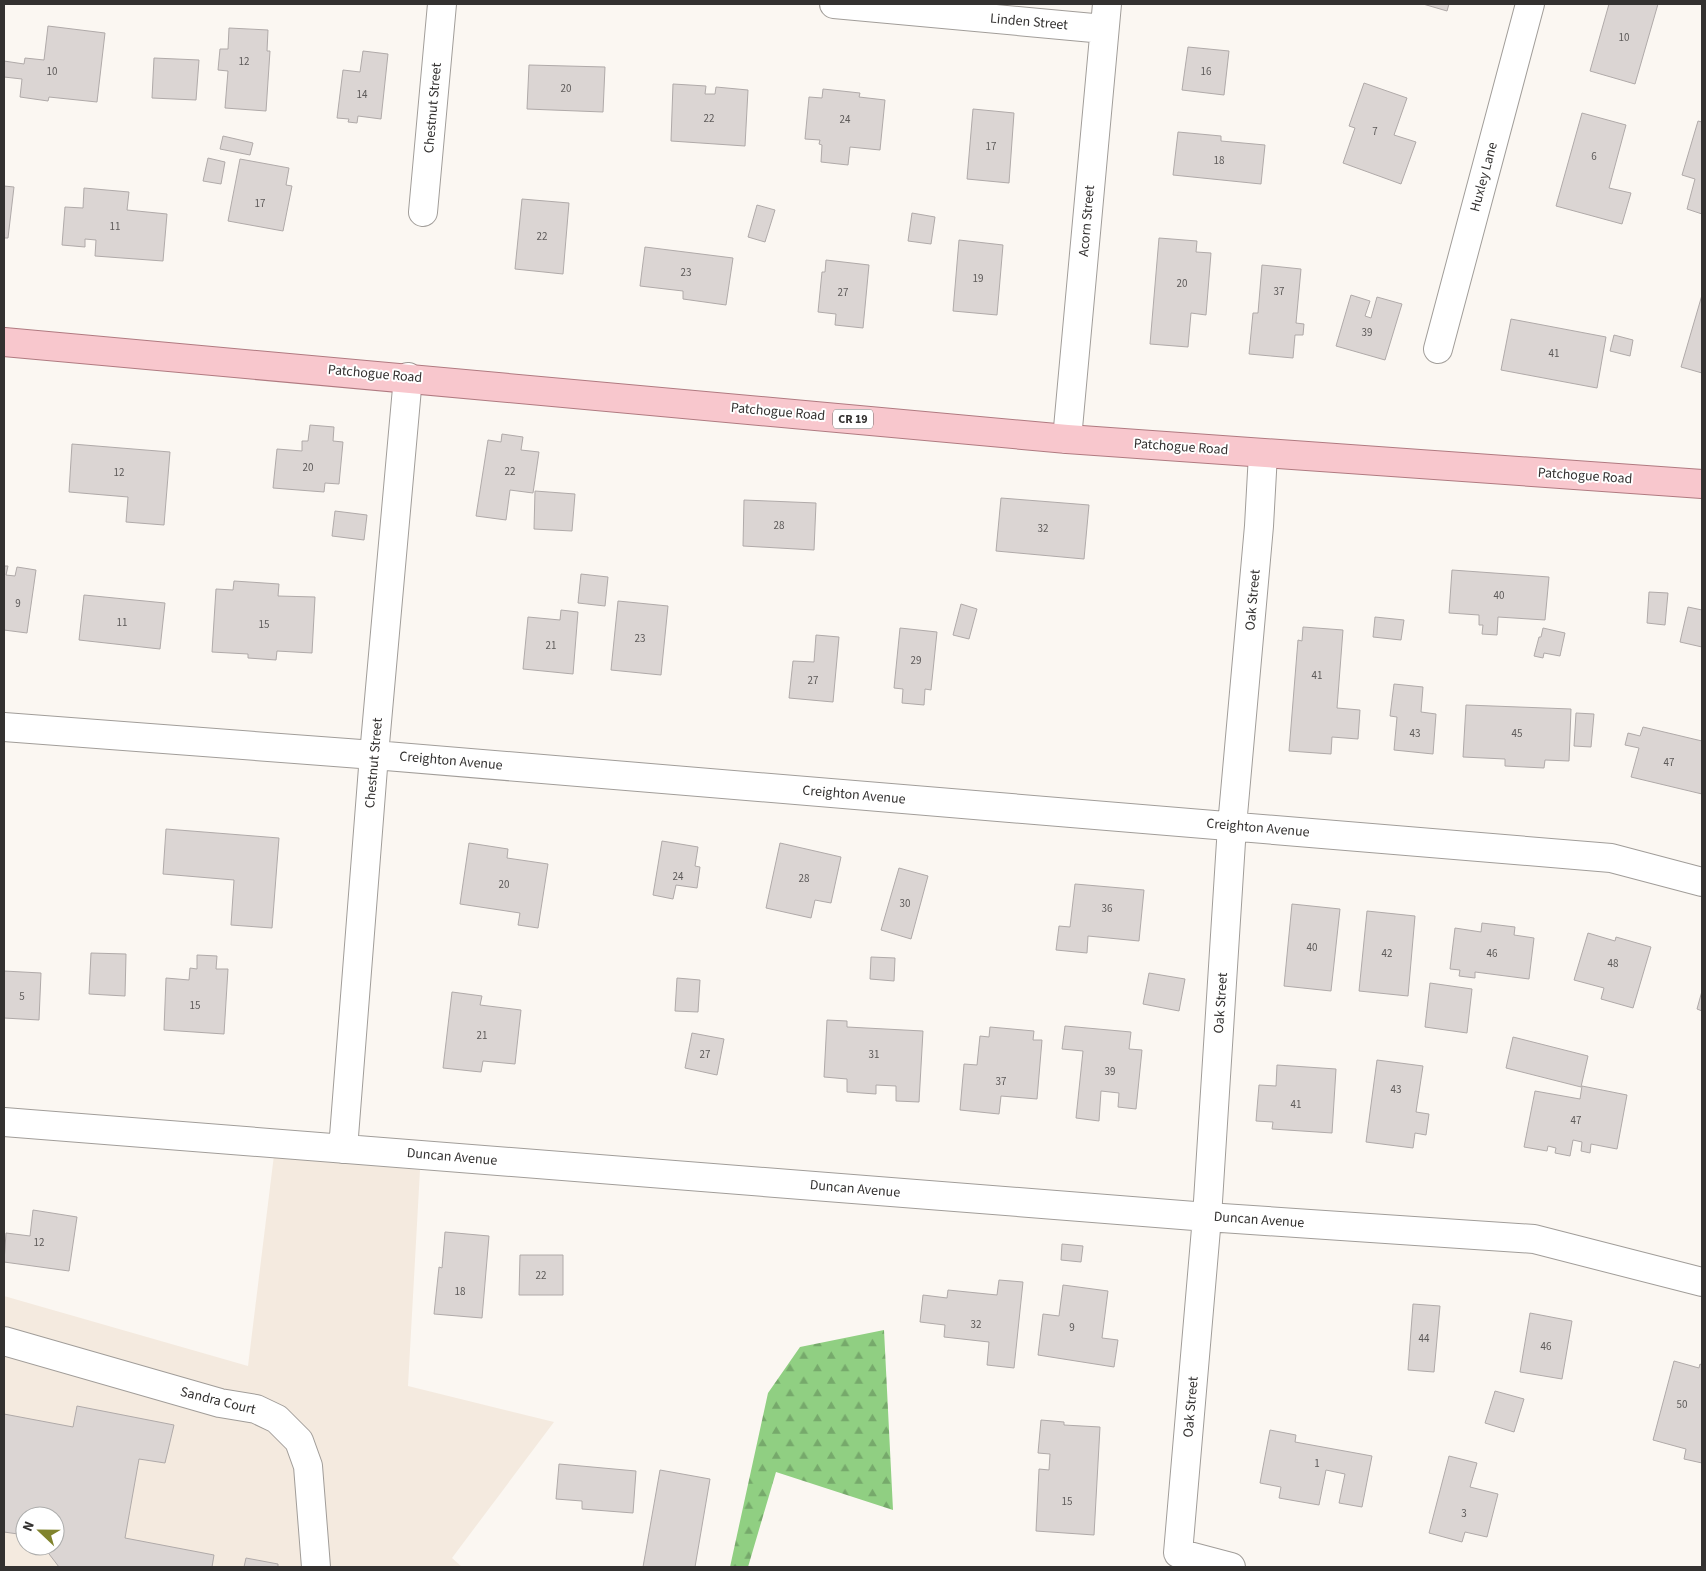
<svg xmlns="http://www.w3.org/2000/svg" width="1706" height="1571" font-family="'Source Sans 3',sans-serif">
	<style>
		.built { fill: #f4eadf; fill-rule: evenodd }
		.forest { fill: url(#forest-firs) }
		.building { fill: #dbd5d3; stroke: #b0aaa9 }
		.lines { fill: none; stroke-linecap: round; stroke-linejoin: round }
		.minor-casing { stroke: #a19d99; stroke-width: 30 }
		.major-casing { stroke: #b07a80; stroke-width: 30 }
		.minor { stroke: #fff; stroke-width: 28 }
		.major { stroke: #f8c7cd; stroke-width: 28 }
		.labels { text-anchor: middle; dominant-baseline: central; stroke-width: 4; stroke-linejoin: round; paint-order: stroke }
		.number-label { font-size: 11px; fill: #5d5a59 }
		.shield { fill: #fff; stroke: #706f6e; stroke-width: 1 }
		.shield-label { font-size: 12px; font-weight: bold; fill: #333130 }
		.street-label { font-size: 14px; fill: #333130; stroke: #fff }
	</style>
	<defs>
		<pattern id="forest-firs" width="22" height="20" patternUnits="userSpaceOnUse" patternTransform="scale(1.25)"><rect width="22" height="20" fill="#90cf82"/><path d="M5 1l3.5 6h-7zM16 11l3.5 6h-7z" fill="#76a96b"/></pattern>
	</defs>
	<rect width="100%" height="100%" fill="#fbf7f2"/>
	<!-- built -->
	<path class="built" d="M274,1155L420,1170L408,1386L554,1422L452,1558L462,1567H4V1296L248,1366ZM25,1516H55V1546H25Z"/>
	<!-- forest -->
	<path class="forest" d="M884,1330L893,1510L776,1472L748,1567H730L768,1393L800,1347Z"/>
	<!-- building -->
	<path class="building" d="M1423,4H1449L1447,11Z
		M1609,4H1658L1635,84L1590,71Z
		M48,26L105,33L97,102L49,97L48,101L20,97L22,79L4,77V61L24,64L25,58L44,60Z
		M229,28L268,30L267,51H270L266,111L225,108L228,71L218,70L220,49H228Z
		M1188,47L1229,51L1224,95L1182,90Z
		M363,51L388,54L381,119L358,116L357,123L348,122L349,119L337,118L343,70L360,72Z
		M154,58L199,60L196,100L152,98Z
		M529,65L605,67L603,112L527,109Z
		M1364,83L1407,98L1394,135L1416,142L1401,184L1343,163L1355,128L1349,126Z
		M673,84L706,86L705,94H715L716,87L748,90L745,146L671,141Z
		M823,89L860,93L859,97L885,100L880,150L850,147L848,165L821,162L822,145L819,144L820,140L805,139L809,97L822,98Z
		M973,109L1014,113L1009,183L967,179Z
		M1582,113L1626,125L1609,188L1631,193L1622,224L1556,206Z
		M1698,121L1702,122V214L1687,209L1695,179L1682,175Z
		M1178,132L1221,136V141L1265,145L1261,184L1173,175Z
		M223,136L253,143L250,155L220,149Z
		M208,158L225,162L221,184L203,181Z
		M240,159L289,168L286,185L292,186L283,231L228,221Z
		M4,186L14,187L8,238H4Z
		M84,188L129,192L127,210L167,214L163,261L95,256L96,240L85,239V247L62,245L65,207L83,208Z
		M522,199L569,203L563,274L515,269Z
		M757,205L775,210L765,242L748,237Z
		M912,213L935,217L931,244L908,241Z
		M1159,238L1197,241L1196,252L1211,253L1206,315L1191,313L1188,347L1150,344Z
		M959,240L1003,245L997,315L953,311Z
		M645,247L733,258L726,305L683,299V291L640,286Z
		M826,260L869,265L863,328L835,325L836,314L818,312L822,272H825Z
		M1262,265L1301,269L1296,323L1304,324L1303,335H1295L1293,358L1249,354L1253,313H1258Z
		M1351,295L1370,301L1365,316L1371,318L1377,297L1402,304L1385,360L1336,346Z
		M1702,295V373L1681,367Z
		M1511,319L1606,337L1597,388L1501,370Z
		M1614,335L1633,340L1630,356L1610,351Z
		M310,425L334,427L333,441L343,442L339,484L325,483L324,492L273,488L277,449L302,451V441H308Z
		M502,434L523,437L521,450L539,452L533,493L510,490L506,520L476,516L488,440L501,442Z
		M72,444L170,452L164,525L126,522L128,497L69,492Z
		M535,491L575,494L572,531L534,529Z
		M1001,498L1089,505L1084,559L996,551Z
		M744,500L816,503L814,550L743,546Z
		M335,511L367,515L364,540L332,536Z
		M4,566H8L6,575L15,576L17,567L36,570L27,633L4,630Z
		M1452,570L1549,577L1545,620L1498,617L1497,635L1482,634L1483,625H1479V615L1449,613Z
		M581,574L608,577L605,606L578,603Z
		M234,581L279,584L278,596L315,597L312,653L277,651L276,660L248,658V654L212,652L216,589L233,590Z
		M1649,592L1668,593L1665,625L1647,623Z
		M84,595L165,603L160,649L79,640Z
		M618,601L668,606L661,675L611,670Z
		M961,604L977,609L969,639L953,635Z
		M1688,607L1702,610V647L1680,642Z
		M561,610L578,612L573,674L523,669L528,617L560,620Z
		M1375,617L1404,620L1401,640L1373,637Z
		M1303,627L1343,630L1337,708L1360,710L1358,739L1332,737L1331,754L1289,751L1298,640L1302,641Z
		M900,628L937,632L931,690L925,689L924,705L902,703L903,689L894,688Z
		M1543,628L1565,633L1560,656L1544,653L1543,658L1534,656L1539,637H1541Z
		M816,635L839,637L833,702L789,698L793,661L814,662Z
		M1394,684L1423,687L1421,712L1436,714L1433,754L1394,750L1397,717L1390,716Z
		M1466,705L1571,709L1569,761L1545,760L1544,768L1505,766V759L1463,757Z
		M1576,713L1594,714L1591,747L1574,746Z
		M1643,727L1702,741V794L1631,777L1639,748L1625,745L1628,733L1640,736Z
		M166,829L279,838L272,928L231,925L234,880L163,874Z
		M662,841L698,847L695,866L700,867L697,888L676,885L673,899L653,895Z
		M469,843L508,849L507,858L548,864L538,928L518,925L520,913L460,904Z
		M780,843L841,857L831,903L815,900L811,918L766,908Z
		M899,868L928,876L911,939L881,930Z
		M1075,884L1144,890L1139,941L1088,936L1087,953L1056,950L1059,926L1070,927Z
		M1292,904L1340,909L1331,991L1284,986Z
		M1367,911L1415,916L1408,996L1359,991Z
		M1482,923L1515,927L1514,935L1534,938L1529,979L1475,972V978L1459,976L1460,970L1450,969L1455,928L1481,932Z
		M1588,933L1615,941L1616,937L1651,947L1633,1008L1601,999L1604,988L1574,980Z
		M91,953L126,954L125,996L89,994Z
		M197,955L217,956L216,969H228L224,1034L164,1030L166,978L189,980L190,968L197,969Z
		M871,957L895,958L894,981L870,979Z
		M4,971L41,973L39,1020L4,1018Z
		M1149,973L1185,979L1179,1011L1143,1004Z
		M677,978L700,980L698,1012L675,1011Z
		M1430,983L1472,989L1467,1033L1425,1027Z
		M1702,991V1011L1697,1009Z
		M452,992L482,996L480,1005L521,1010L515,1064L483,1061L481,1072L443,1068Z
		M827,1020L847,1021V1027L923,1031L919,1102L896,1101V1086L876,1085V1094L847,1092V1079L824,1077Z
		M1065,1026L1131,1032L1129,1049L1142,1050L1136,1109L1118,1107L1119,1093L1101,1091L1099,1121L1076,1118L1083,1051L1062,1049Z
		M990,1027L1034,1031L1033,1040H1042L1037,1099L1001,1096L999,1114L960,1110L964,1064L977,1065L980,1036L989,1037Z
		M692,1033L724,1039L717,1075L685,1068Z
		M1513,1037L1588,1056L1581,1087L1506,1068Z
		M1377,1060L1423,1066L1416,1112L1429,1114L1426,1135L1415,1133L1413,1148L1366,1142Z
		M1277,1065L1336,1069L1332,1133L1272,1129L1273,1122L1256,1121L1259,1085L1276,1086Z
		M1582,1086L1627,1095L1617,1149L1591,1144L1590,1153L1581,1151L1582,1142L1573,1140L1570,1156L1555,1153L1556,1148L1548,1146L1547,1151L1524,1147L1535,1091L1580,1099Z
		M33,1210L77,1217L69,1271L4,1262L6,1233L30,1236Z
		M445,1232L489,1236L482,1318L434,1314L439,1267L442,1268Z
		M1062,1244L1083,1246L1081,1262L1061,1260Z
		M520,1255H563V1295H519Z
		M999,1280L1023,1282L1014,1368L987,1365L989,1342L944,1337L945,1325L920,1322L923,1295L947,1298L948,1290L997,1295Z
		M1063,1285L1108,1291L1102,1338L1118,1340L1114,1367L1038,1355L1043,1314L1059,1316Z
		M1413,1304L1440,1306L1434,1372L1408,1370Z
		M1530,1313L1572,1321L1562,1379L1520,1372Z
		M1674,1361L1699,1368L1700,1364L1702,1365V1463L1684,1459L1686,1449L1653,1440Z
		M1495,1391L1524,1399L1514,1432L1485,1423Z
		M77,1406L174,1425L165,1463L139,1459L125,1538L214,1555L212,1567H59L43,1546H55V1516H25V1535L4,1532V1414L73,1427Z
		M1041,1420L1064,1422V1425L1100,1427L1094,1535L1036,1531L1039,1469L1049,1470L1050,1454L1038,1453Z
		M1270,1430L1296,1435L1295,1442L1372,1456L1362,1507L1339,1503L1345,1474L1326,1470L1319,1505L1279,1498L1281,1487L1260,1483Z
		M1449,1456L1477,1463L1470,1487L1498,1494L1487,1537L1465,1532L1462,1542L1429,1533Z
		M559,1464L636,1471L633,1513L582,1509V1501L556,1499Z
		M660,1470L710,1479L695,1567H643Z
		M246,1558L278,1564V1567H244Z"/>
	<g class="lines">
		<defs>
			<path id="minor" d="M834,4L1104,29
				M423,212L442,4
				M1438,349L1530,4
				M1067,439L1107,4
				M4,727L374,755L1611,858L1702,882
				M4,1122L1207,1217L1534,1239L1702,1282
				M343,1149L374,755L408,377
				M4,1341L220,1403L256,1409L277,1419L299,1441L308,1466L316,1567
				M1231,1567L1178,1553L1207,1217L1232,826L1259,526L1263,454"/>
			<path id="major" d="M4,342L1067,439L1702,484"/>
		</defs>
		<!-- minor casing -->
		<use href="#minor" class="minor-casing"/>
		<!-- major casing -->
		<use href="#major" class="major-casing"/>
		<!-- minor -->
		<use href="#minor" class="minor"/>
		<!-- major -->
		<use href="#major" class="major"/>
	</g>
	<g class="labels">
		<!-- number labels -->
		<g class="number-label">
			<text x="1624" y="37">10</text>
			<text x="244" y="61">12</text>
			<text x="52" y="71">10</text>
			<text x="1206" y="71">16</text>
			<text x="566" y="88">20</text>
			<text x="362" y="94">14</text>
			<text x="709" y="118">22</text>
			<text x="845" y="119">24</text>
			<text x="1375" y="131">7</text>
			<text x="991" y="146">17</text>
			<text x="1594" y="156">6</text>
			<text x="1219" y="160">18</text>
			<text x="260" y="203">17</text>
			<text x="115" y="226">11</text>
			<text x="542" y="236">22</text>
			<text x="686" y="272">23</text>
			<text x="978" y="278">19</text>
			<text x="1182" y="283">20</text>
			<text x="1279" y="291">37</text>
			<text x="843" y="292">27</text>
			<text x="1367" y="332">39</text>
			<text x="1554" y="353">41</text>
			<text x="308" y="467">20</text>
			<text x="510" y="471">22</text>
			<text x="119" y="472">12</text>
			<text x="779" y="525">28</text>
			<text x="1043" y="528">32</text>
			<text x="1499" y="595">40</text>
			<text x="18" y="603">9</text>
			<text x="122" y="622">11</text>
			<text x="264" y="624">15</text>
			<text x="640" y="638">23</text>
			<text x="551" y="645">21</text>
			<text x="916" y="660">29</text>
			<text x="1317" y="675">41</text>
			<text x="813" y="680">27</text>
			<text x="1415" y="733">43</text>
			<text x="1517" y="733">45</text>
			<text x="1669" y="762">47</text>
			<text x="678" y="876">24</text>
			<text x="804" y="878">28</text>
			<text x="504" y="884">20</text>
			<text x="905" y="903">30</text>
			<text x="1107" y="908">36</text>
			<text x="1312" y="947">40</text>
			<text x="1387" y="953">42</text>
			<text x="1492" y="953">46</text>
			<text x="1613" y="963">48</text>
			<text x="22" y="996">5</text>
			<text x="195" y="1005">15</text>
			<text x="482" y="1035">21</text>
			<text x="705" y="1054">27</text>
			<text x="874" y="1054">31</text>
			<text x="1110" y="1071">39</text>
			<text x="1001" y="1081">37</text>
			<text x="1396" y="1089">43</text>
			<text x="1296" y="1104">41</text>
			<text x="1576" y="1120">47</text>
			<text x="39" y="1242">12</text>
			<text x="541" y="1275">22</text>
			<text x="460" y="1291">18</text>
			<text x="976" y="1324">32</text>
			<text x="1072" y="1327">9</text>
			<text x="1424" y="1338">44</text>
			<text x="1546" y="1346">46</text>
			<text x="1682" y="1404">50</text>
			<text x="1317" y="1463">1</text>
			<text x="1067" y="1501">15</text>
			<text x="1464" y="1513">3</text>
		</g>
		<!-- shield labels -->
		<rect class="shield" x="833" y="409.5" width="40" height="19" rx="4"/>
		<g class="shield-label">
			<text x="853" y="419">CR 19</text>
		</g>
		<!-- street labels -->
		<g class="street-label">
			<text transform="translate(1029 22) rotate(5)">Linden Street</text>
			<text transform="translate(433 108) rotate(-85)">Chestnut Street</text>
			<text transform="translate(1484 177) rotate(-75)">Huxley Lane</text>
			<text transform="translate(1087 221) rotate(-85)">Acorn Street</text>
			<text transform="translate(375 374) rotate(5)">Patchogue Road</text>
			<text transform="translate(778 412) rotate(5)">Patchogue Road</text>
			<text transform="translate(1181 447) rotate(4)">Patchogue Road</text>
			<text transform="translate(1585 476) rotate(4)">Patchogue Road</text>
			<text transform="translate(1253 600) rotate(-85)">Oak Street</text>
			<text transform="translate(451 761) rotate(5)">Creighton Avenue</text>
			<text transform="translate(374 763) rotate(-85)">Chestnut Street</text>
			<text transform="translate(854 795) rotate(5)">Creighton Avenue</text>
			<text transform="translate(1258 828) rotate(5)">Creighton Avenue</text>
			<text transform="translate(1221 1003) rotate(-86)">Oak Street</text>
			<text transform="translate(452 1157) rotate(5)">Duncan Avenue</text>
			<text transform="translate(855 1189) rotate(5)">Duncan Avenue</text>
			<text transform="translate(1259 1220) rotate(4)">Duncan Avenue</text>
			<text transform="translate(218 1401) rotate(14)">Sandra Court</text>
			<text transform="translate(1191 1407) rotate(-85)">Oak Street</text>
		</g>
	</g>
	<!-- border -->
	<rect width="1706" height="1571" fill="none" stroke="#333130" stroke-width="10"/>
	<!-- north arrow -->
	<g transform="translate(40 1531) rotate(292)"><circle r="24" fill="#ffffff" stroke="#adadac"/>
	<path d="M0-4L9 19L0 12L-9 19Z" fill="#80832d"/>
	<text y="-8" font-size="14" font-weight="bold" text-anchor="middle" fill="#333130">N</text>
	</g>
</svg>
